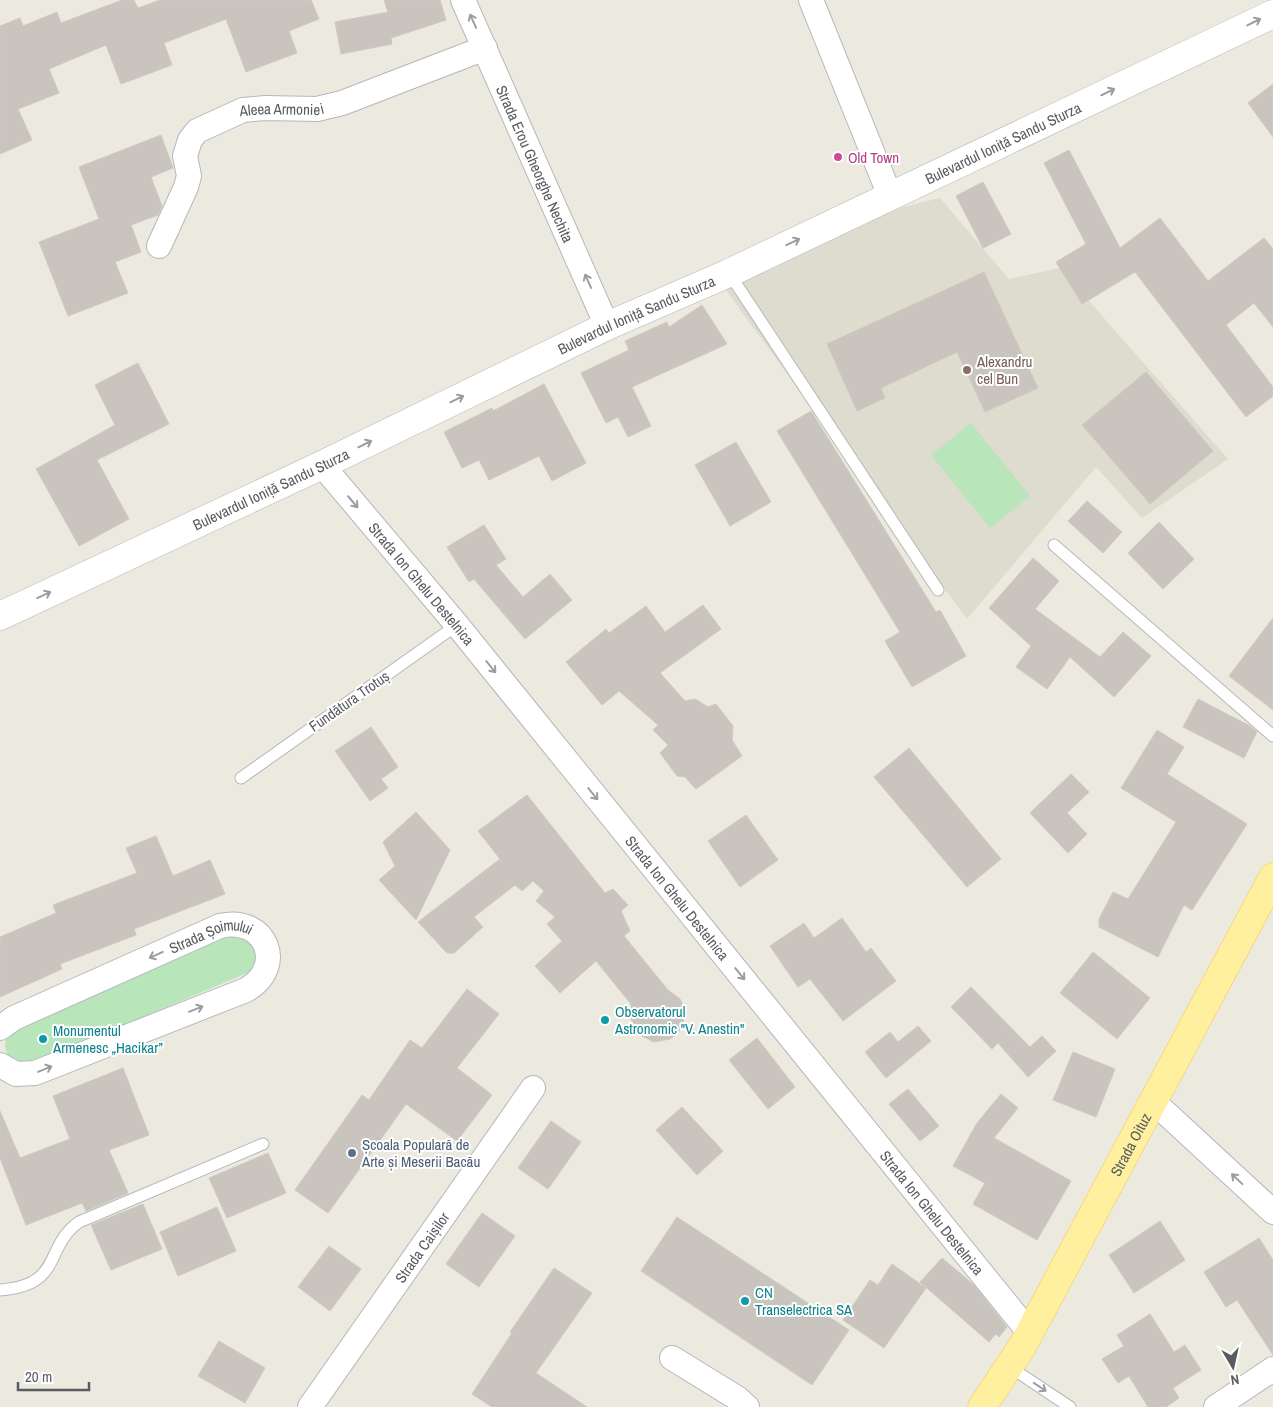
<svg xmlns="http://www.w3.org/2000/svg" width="1273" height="1407" font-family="'Archivo Narrow',sans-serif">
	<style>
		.education { fill: #dedbcf }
		.green { fill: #b9e5ba }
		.building { fill: #c9c5be; stroke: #d0cabd }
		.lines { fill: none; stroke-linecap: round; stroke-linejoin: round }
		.service-casing { stroke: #b5b7bd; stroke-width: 13 }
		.minor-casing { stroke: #b5b7bd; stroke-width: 26 }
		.tertiary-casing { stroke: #b5b7bd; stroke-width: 29 }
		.primary-casing { stroke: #f6c74e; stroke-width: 29 }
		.service { stroke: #fff; stroke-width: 11 }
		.minor { stroke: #fff; stroke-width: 24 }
		.tertiary { stroke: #fff; stroke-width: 28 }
		.primary { stroke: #fff0a0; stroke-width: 28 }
		.oneway { stroke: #9b9da0 }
		.hotel-dot { fill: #d1479c; stroke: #fff; stroke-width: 2 }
		.education-dot { fill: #8d6e63; stroke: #fff; stroke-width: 2 }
		.culture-dot { fill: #0f9aa8; stroke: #fff; stroke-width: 2 }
		.service-dot { fill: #5c6f8a; stroke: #fff; stroke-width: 2 }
		.labels { text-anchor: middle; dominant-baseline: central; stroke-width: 4; stroke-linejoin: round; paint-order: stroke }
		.street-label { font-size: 15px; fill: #585c61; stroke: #fff }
		.hotel-label { font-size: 15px; fill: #b23c85; stroke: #fff; text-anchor: start }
		.education-label { font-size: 15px; fill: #785e54; stroke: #fff; text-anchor: start }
		.culture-label { font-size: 15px; fill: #0d838f; stroke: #fff; text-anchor: start }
		.service-label { font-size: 15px; fill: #4e5e75; stroke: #fff; text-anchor: start }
	</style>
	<rect width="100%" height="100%" fill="#ece9df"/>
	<!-- education -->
	<path class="education" d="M940,198L1009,279L1060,268L1228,459L1142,518L1096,467L967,619L717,278L883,212Z"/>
	<!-- green -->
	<path class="green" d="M971,423L1030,496L990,528L931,455Z
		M238,932L261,952L253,969L247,973L32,1064L25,1066L8,1056C2,1043 6,1036 16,1027Z"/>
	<!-- building -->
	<path class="building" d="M122,0H134L138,8L160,0H311L319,19L289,31L297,53L246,72L226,19L164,43L172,65L121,84L106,45L49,69L59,93L18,109L32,140L0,154V26L20,18L23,26L57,12L61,23Z
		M384,0H440L446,20L391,38L392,44L341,54L335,22L388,12Z
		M1273,84V137L1248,103Z
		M161,135L173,168L151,177L162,206L158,215L131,225L141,252L115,262L128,293L68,316L39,242L99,219L79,167Z
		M1069,150L1120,248L1160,218L1208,281L1264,238L1273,249V327L1254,303L1226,325L1273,387V396L1246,417L1135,272L1082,304L1056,262L1086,244L1044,163Z
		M983,182L1011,234L983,248L956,196Z
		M984,272L1038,388L985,412L957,352L881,388L885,398L857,411L827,344Z
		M702,305L727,344L632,387L651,426L628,437L618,417L606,423L581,373L629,350L625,341L667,322L669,327Z
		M138,363L169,424L97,460L129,519L79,546L36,469L115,425L95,385Z
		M1146,372L1213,451L1150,504L1082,425Z
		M544,384L586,463L552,481L539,456L489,480L479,460L462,468L444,432L492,408L493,411Z
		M811,411L936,612L940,610L966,656L912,687L885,641L900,632L777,431Z
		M736,442L771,502L730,526L695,465Z
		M1087,501L1122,532L1103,553L1068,521Z
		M1159,522L1194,559L1163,589L1128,553Z
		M484,525L506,559L496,565L523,597L550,574L572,600L525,639L474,579L469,582L447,547Z
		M1033,558L1059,581L1035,609L1100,657L1123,632L1151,656L1114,697L1070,657L1047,689L1016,667L1031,646L989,608Z
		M703,605L721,629L660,673L685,701L695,699L708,707L716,704L733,726L732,740L742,756L696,789L685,777L677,776L660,753L668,745L653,730L658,725L619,691L602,705L566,662L606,629L609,633L646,606L665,632Z
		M1273,618V710L1229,676Z
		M1198,699L1250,726L1257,732L1244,758L1183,727Z
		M371,727L398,767L381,779L388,788L370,801L335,751Z
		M1157,730L1184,747L1167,774L1247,824L1192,910L1184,905L1158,957L1099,927V919L1113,892L1128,899L1176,822L1121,788Z
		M909,748L1001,859L967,887L874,777Z
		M1071,774L1089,792L1067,813L1087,834L1068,853L1030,813Z
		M527,795L605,893L613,889L628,905L621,911L630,931L624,936L668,990L680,999L684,1007L683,1025L678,1033L670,1039L654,1042L638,1034L631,1019V1004L596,961L560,993L535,966L562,941L547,924L555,917L536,901L544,891L533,881L522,891L515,885L474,917L483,927L454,953H447L418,922L500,859L478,831Z
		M416,812L450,850L416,920L379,880L395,866L383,842Z
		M746,815L778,860L740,887L708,841Z
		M156,836L173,876L210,860L225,894L134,929L136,935L60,964L62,969L0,997V937L56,913L53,905L137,873L126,848Z
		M842,918L866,952L871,948L896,981L843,1021L810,979L798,987L770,946L804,923L814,938Z
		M1093,952L1150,998L1117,1039L1060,993Z
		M971,987L1030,1047L1042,1036L1056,1051L1028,1077L998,1043L992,1049L951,1007Z
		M467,989L499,1014L457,1068L492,1095L457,1141L406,1104L328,1213L295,1190L362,1095L369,1100L410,1040L422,1048Z
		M918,1026L931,1041L886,1078L865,1052L890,1032L898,1042Z
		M757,1038L795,1087L768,1109L729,1060Z
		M1073,1052L1115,1069L1096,1117L1053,1100Z
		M123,1068L149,1135L109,1150L128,1193L86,1211L82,1203L26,1225L0,1158V1111L20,1158L70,1139L53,1096Z
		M908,1089L939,1126L920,1141L889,1104Z
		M1001,1094L1018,1108L994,1138L1071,1181L1037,1240L973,1204L985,1183L953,1166L977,1123Z
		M682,1107L723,1151L697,1175L656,1130Z
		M551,1121L581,1142L548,1189L518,1168Z
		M268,1153L286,1193L227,1218L209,1178Z
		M143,1204L162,1249L111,1270L91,1225Z
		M217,1207L236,1251L178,1276L160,1232Z
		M482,1213L515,1236L479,1287L446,1264Z
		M677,1217L849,1330L812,1385L641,1271Z
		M1160,1221L1185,1260L1134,1293L1109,1255Z
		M1259,1238L1273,1260V1355L1237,1300L1226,1307L1204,1272Z
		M329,1246L361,1269L330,1311L298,1287Z
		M942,1258L974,1285L1007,1327L999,1337L996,1334L989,1342L920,1282Z
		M892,1264L926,1288L884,1348L843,1320L870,1280L878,1285Z
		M554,1268L592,1293L536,1373L587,1407H492L472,1394L512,1333L510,1332Z
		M1150,1314L1174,1352L1185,1345L1201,1370L1173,1388L1179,1398L1166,1407H1148L1129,1376L1118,1383L1102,1359L1124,1346L1117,1335Z
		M219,1341L265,1368L245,1403L198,1376Z"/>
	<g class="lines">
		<defs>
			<path id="service" d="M729,273L938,590
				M1054,545L1273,736
				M241,778L457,625
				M0,1290C64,1285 43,1248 79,1222L263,1144
				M1010,1367L1070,1407"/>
			<g id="minor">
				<path id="s1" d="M463,0L607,326"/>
				<path d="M811,0L890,196"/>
				<path id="s2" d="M159,246L186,187L189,176L185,156L190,140L197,131L243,110L265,108L317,109L342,103L485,48"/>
				<path id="s3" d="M322,465L457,625L1029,1332"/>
				<path id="s4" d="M0,1028L14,1018L220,926C266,915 287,967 246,990L35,1073L16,1074L0,1065"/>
				<path d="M1154,1102L1273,1212"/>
				<path d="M672,1358L737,1398L747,1407"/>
				<path id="s5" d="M310,1407L533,1088"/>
				<path d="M1216,1407L1273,1369"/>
			</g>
			<g id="tertiary">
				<path id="s6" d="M0,616L322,465L607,326L729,273L1273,14"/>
			</g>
			<g id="primary">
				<path id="s7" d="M982,1407L1023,1345L1273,877"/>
			</g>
		</defs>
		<!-- service casing -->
		<use href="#service" class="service-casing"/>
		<!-- minor casing -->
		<use href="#minor" class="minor-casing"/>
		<!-- tertiary casing -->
		<use href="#tertiary" class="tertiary-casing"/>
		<!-- primary casing -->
		<use href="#primary" class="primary-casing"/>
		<!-- service -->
		<use href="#service" class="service"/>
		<!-- minor -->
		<use href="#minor" class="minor"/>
		<!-- tertiary -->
		<use href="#tertiary" class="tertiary"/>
		<!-- primary -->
		<use href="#primary" class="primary"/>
	</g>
	<!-- one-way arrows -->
	<defs><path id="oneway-shaft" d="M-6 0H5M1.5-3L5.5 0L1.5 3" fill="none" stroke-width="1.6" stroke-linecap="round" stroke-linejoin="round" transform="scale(1.25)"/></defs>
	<g class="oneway">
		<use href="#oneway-shaft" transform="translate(473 21) rotate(-114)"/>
		<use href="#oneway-shaft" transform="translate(1254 22) rotate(-26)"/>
		<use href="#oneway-shaft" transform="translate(1108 92) rotate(-26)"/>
		<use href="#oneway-shaft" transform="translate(793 242) rotate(-25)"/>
		<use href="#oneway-shaft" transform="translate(588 281) rotate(-114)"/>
		<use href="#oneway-shaft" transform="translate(457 399) rotate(-26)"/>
		<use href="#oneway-shaft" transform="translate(365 444) rotate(-26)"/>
		<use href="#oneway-shaft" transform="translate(353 502) rotate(50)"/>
		<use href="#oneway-shaft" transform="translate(44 595) rotate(-25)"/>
		<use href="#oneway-shaft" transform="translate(491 667) rotate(51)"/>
		<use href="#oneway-shaft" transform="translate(593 794) rotate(51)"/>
		<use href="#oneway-shaft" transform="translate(156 955) rotate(156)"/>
		<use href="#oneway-shaft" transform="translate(740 974) rotate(51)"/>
		<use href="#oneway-shaft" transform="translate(196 1009) rotate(-22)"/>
		<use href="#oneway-shaft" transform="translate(45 1069) rotate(-22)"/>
		<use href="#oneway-shaft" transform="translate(1237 1179) rotate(-137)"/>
		<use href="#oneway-shaft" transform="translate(1040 1387) rotate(34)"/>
	</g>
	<!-- markers -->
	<circle class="hotel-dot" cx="838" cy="157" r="5"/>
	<circle class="education-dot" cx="967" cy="370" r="5"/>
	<g class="culture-dot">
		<circle cx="605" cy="1020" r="5"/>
		<circle cx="43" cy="1039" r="5"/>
		<circle cx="745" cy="1301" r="5"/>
	</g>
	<circle class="service-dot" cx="352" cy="1153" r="5"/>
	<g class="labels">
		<!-- street labels -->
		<g class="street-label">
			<text stroke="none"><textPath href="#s2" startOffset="214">Aleea Armoniei</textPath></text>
			<text stroke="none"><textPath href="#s6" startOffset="1109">Bulevardul Ioniță Sandu Sturza</textPath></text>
			<text stroke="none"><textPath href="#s1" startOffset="179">Strada Erou Gheorghe Nechita</textPath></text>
			<text stroke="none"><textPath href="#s6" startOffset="704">Bulevardul Ioniță Sandu Sturza</textPath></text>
			<text stroke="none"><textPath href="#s6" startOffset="299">Bulevardul Ioniță Sandu Sturza</textPath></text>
			<text stroke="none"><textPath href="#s3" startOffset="155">Strada Ion Ghelu Destelnica</textPath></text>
			<text transform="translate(349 701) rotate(-35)">Fundătura Trotuș</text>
			<text stroke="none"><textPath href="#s3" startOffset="560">Strada Ion Ghelu Destelnica</textPath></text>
			<text stroke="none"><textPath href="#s4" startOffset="232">Strada Șoimului</textPath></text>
			<text stroke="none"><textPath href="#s7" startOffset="302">Strada Oituz</textPath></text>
			<text stroke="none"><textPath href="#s3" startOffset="965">Strada Ion Ghelu Destelnica</textPath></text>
			<text stroke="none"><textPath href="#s5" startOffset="195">Strada Caișilor</textPath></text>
		</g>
		<!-- hotel labels -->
		<g class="hotel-label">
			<text x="848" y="157">Old Town</text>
		</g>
		<!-- education labels -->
		<g class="education-label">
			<text x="977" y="361">Alexandru<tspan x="977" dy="17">cel Bun</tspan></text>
		</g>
		<!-- culture labels -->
		<g class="culture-label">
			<text x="615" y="1011">Observatorul<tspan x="615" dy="17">Astronomic "V. Anestin"</tspan></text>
			<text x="53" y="1030">Monumentul<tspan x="53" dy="17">Armenesc „Hacikar”</tspan></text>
			<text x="755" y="1292">CN<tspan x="755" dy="17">Transelectrica SA</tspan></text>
		</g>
		<!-- service labels -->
		<g class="service-label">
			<text x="362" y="1144">Școala Populară de<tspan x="362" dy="17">Arte și Meserii Bacău</tspan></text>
		</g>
	</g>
	<!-- north arrow -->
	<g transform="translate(1233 1367) rotate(171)" stroke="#ffffff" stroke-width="4" paint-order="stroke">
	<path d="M0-4L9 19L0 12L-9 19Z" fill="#585c61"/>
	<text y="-8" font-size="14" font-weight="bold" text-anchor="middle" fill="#585c61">N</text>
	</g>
	<!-- scale -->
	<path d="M18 1382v8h71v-8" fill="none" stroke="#585c61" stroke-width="2.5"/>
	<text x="25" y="1382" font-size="15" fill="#585c61" stroke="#ffffff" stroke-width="4" paint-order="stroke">20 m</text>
</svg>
